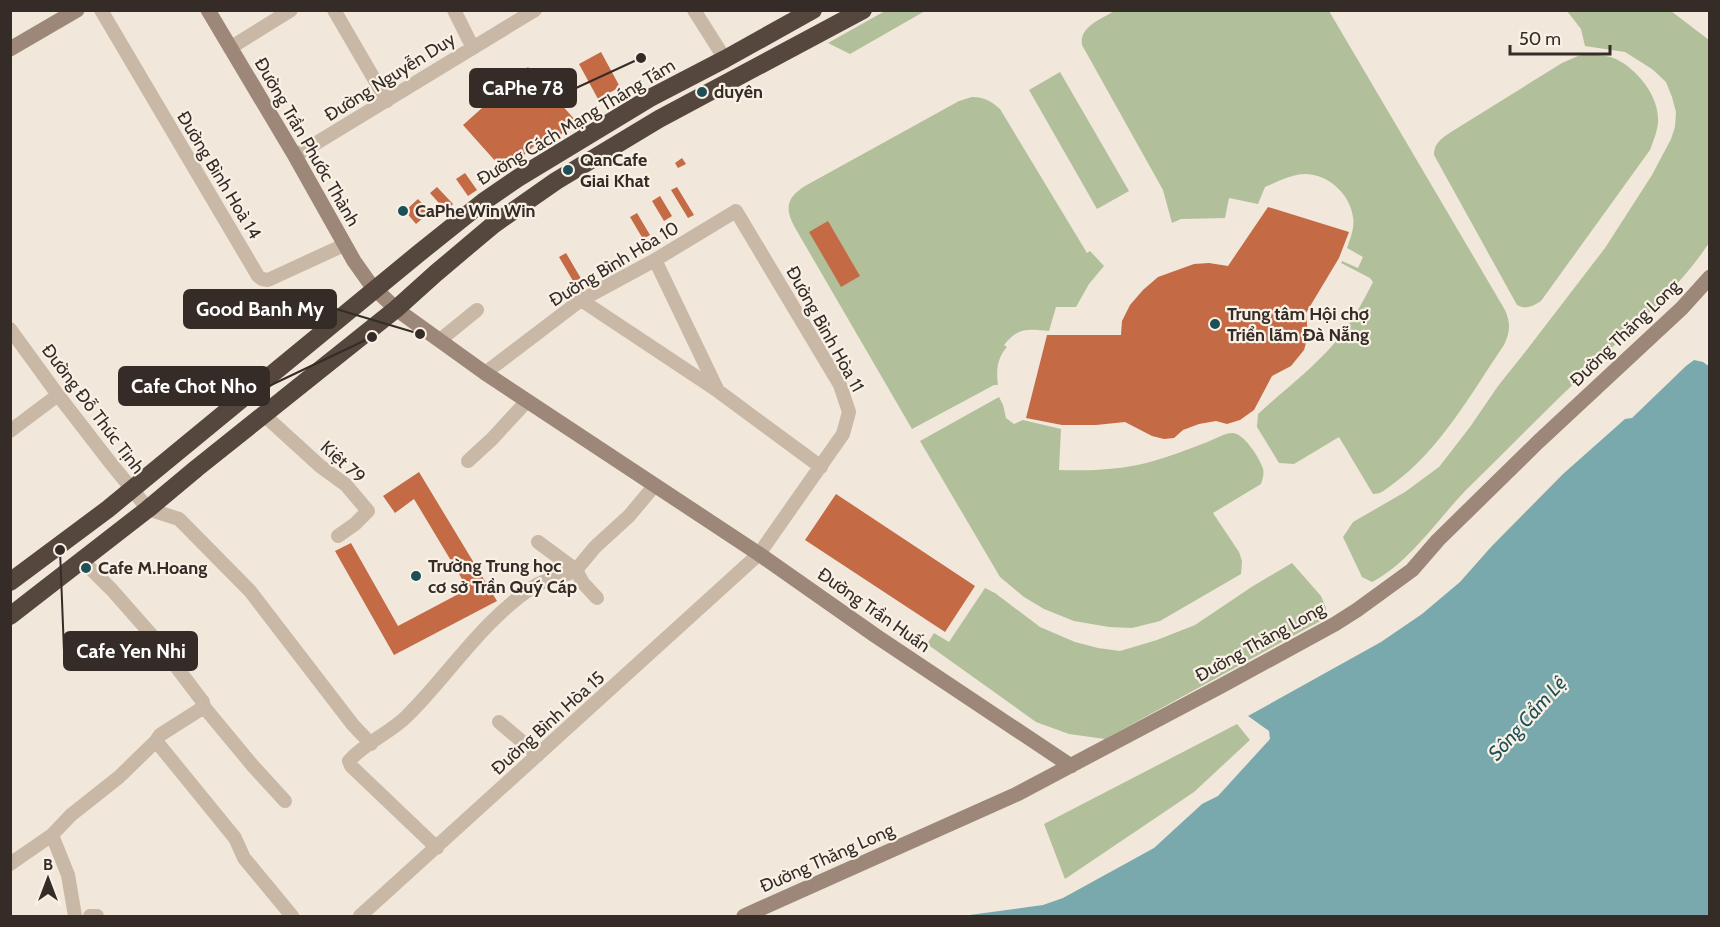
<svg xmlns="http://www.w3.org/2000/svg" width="1720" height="927" font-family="Cabin,sans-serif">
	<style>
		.green { fill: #b1c09a }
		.water { fill: #79a9ad }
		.building { fill: #c46a45 }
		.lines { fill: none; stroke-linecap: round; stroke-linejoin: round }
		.street { stroke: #c9b8a6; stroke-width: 14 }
		.secondary { stroke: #9c8778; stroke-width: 15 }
		.highway { stroke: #56473e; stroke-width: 18 }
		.poi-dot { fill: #1d4f56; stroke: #f9f1e6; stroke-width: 2 }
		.labels { text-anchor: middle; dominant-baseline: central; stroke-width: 4.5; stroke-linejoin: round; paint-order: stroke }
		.street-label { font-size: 18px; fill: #352c27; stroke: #f9f1e6 }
		.poi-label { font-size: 18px; font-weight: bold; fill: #352c27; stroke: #f9f1e6; text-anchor: start }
		.water-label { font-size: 20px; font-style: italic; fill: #1d4f56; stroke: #f9f1e6 }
		.leader { fill: none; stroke: #352c27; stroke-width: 2 }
		.callout-dot { fill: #352c27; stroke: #f9f1e6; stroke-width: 2 }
		.callout { fill: #352c27; stroke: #352c27; stroke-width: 2 }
		.callout-label { font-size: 20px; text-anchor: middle; font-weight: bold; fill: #fff }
	</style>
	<rect width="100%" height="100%" fill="#f1e7da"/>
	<!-- green -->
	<path class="green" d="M1116,10L1329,11L1505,310C1511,324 1510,332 1504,345C1472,392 1440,450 1393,484C1386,489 1381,494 1373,494L1339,437L1294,464L1279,463L1257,427L1258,414C1286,388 1318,365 1342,334C1354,318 1364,300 1373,282L1370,278L1341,263L1342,261L1358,268L1363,257L1347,248C1350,239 1355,228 1353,217C1350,194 1328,174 1305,174C1292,174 1277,182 1265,187L1258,204L1229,198L1225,218L1181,219L1172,223L1163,190L1082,45C1079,26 1102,19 1116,10Z
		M885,11H925L850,54L828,43Z
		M1567,11H1671L1709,40V243C1677,291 1632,328 1590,368C1548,408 1507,450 1466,490C1437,520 1409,563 1372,582L1362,577L1343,537L1353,522L1405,492L1439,467L1470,427L1498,386L1522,356L1605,248L1652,175L1671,139L1675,127L1676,112L1672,97L1666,82L1652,69L1625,52L1585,46L1581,29Z
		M1588,54C1597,55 1607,55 1616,59C1638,70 1660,97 1658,123C1657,132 1653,142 1650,150L1541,301C1533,306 1526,310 1517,305L1434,155C1434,143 1441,139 1451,132L1562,63L1578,56Z
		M1060,72L1129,191L1097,209L1029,90Z
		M972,97C984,97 991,101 1000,109L1087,253L1090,251L1104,266L1089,284L1076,307H1056L1049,331C1028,329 1018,327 1004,345L1007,347C997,358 996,371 998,385H994L912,429L794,226C784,207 788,197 805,186L959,101Z
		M999,397L1003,405L1006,418L1014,424L1023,420L1061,429L1059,470C1090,471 1120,470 1150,462C1168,457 1186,450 1202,444C1212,441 1223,433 1233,433C1244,434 1258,456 1262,466C1265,472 1263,478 1261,484L1213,513L1239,552L1242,561L1241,574L1160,621L1132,628L1109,627L1074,621L1044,609L1024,597L1000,577L920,441Z
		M1292,563L1321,596L1326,608L1324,619L1105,739L1069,734L1036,722L927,644L934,633L949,642L985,588L995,593L1040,627L1075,642L1098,648L1120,651L1157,640L1195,625L1253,586Z
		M1237,724L1250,740L1194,792L1065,879L1044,824Z"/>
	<!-- water -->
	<path class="water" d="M1694,360L1703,362L1710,367L1709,916H962L1043,905L1063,898L1154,848L1202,804L1218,796L1270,739L1269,731L1248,716L1381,642L1422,614L1460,582L1491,547L1563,474L1625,419L1632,418L1686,366Z"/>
	<!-- building -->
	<path class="building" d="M601,52L620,87L598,99L579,64Z
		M528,67L576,121L556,139L550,132L505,172L463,125Z
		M682,158L686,164L678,168L675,163Z
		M465,173L477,190L468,196L456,179Z
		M437,187L453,204L446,211L430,193Z
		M677,187L694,215L688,218L671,190Z
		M660,196L672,216L664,221L652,201Z
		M418,199L430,212L416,224L405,211Z
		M1268,207L1349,232L1339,258L1306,313L1308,336L1304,350L1291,366L1272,376L1254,410L1240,420L1227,424L1216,421L1199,424L1183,430L1174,438L1164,439L1152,436L1125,422L1096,425H1062L1026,418L1047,335H1121L1122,321L1130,305L1143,290L1158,277L1194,264L1209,263L1228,266Z
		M637,213L650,235L643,239L630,217Z
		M828,221L860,276L841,287L809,232Z
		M566,253L583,282L576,286L559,257Z
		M419,472L497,601L394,655L335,551L351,543L398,626L468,589L414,499L395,513L383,496Z
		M836,494L975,586L945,632L805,540Z"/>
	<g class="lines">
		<!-- street -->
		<path class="street" d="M101,10L258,276L262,279L268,280L344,245
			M334,10L387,101
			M454,10L473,48
			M694,10L725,59
			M230,48L291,10
			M295,156L535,10
			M655,260L718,391
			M581,300L718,391L821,467
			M10,329L58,395L109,461L148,509L179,519L250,591L353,725L371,744
			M440,340L477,310
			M264,415L320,466L346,485L368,511L355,524L338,536
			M10,431L58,395
			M468,461L492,439L527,401
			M597,598L583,583L576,570L595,547L629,516L655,485
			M204,707L253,766L285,801
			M499,722L538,755
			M156,741L235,838L244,858L292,916
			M52,835L68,875L75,916
			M437,848L351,766L349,761C365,742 391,733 408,715C450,673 482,621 533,587C546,578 563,578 576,570L538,542
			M10,864L52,835L71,815L119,777L156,741L160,735L204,707L203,702L156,640L112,590L82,560
			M90,916H97
			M360,916L759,554L843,434L849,412L840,385L736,211L655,260L581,300L485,373"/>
		<!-- secondary -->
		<path class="secondary" d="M208,10L295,156L354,261L371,285L396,309L485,373L759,554L876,636L1071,766
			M10,49L77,10
			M744,916L1017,794L1221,686L1335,624L1357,610L1412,570L1438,540L1538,442L1682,308L1710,277"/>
		<!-- highway -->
		<path class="highway" d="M10,582L108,509L418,254L483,202L518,178L650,98L725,59L813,10
			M10,616L148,509L197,468L396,309L436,273L493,225L556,181L659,119L863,10"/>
	</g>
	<!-- markers -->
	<g class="poi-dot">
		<circle cx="702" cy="92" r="6"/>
		<circle cx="568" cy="170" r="6"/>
		<circle cx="403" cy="211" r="6"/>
		<circle cx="1215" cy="324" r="6"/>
		<circle cx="86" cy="568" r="6"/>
		<circle cx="416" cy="576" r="6"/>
	</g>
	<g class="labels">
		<!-- street labels -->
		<g class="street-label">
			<text transform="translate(390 77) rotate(-32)">Đường Nguyễn Duy</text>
			<text transform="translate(576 122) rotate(-31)">Đường Cách Mạng Tháng Tám</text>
			<text transform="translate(307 142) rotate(60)">Đường Trần Phước Thành</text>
			<text transform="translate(219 175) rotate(59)">Đường Bình Hoà 14</text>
			<text transform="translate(614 264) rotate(-31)">Đường Bình Hòa 10</text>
			<text transform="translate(825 329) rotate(61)">Đường Bình Hòa 11</text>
			<text transform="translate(1625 333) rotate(-44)">Đường Thăng Long</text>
			<text transform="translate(93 409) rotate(53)">Đường Đỗ Thúc Tịnh</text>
			<text transform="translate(343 462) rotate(42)">Kiệt 79</text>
			<text transform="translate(874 610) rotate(35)">Đường Trần Huấn</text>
			<text transform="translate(1260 642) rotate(-29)">Đường Thăng Long</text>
			<text transform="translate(548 723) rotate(-42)">Đường Bình Hòa 15</text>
			<text transform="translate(827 858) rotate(-24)">Đường Thăng Long</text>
		</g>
		<!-- poi labels -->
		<g class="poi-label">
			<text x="714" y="92">duyên</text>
			<text x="580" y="160">QanCafe<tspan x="580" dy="21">Giai Khat</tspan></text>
			<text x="415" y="211">CaPhe Win Win</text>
			<text x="1227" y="314">Trung tâm Hội chợ<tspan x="1227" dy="21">Triển lãm Đà Nẵng</tspan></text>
			<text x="428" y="566">Trường Trung học<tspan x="428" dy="21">cơ sở Trần Quý Cáp</tspan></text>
			<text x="98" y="568">Cafe M.Hoang</text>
		</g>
		<!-- water labels -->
		<g class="water-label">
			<text transform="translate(1527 718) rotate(-48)">Sông Cẩm Lệ</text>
		</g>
	</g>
	<!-- callouts -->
	<path class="leader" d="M641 58L576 88M420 334L336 309M372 337L269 386M60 550L64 651"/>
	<g class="callout-dot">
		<circle cx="641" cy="58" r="6"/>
		<circle cx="420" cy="334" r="6"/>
		<circle cx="372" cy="337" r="6"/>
		<circle cx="60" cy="550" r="6"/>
	</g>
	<g class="callout">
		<rect x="470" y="69" width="106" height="38" rx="6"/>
		<rect x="184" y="290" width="152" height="38" rx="6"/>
		<rect x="119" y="367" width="150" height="38" rx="6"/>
		<rect x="64" y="632" width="133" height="38" rx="6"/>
	</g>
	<g class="callout-label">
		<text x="523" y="95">CaPhe 78</text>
		<text x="260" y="316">Good Banh My</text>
		<text x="194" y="393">Cafe Chot Nho</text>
		<text x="131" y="658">Cafe Yen Nhi</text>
	</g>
	<!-- border -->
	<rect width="1720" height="927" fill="none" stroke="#352c27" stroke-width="24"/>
	<!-- north arrow -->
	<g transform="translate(48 879)" stroke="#f9f1e6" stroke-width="4.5" paint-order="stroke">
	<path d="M0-4.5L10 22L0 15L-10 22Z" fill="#352c27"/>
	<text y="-9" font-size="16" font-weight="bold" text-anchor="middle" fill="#352c27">B</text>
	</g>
	<!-- scale -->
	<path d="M1510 45v9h100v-9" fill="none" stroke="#352c27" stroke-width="3"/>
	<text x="1519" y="45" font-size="18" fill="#352c27" stroke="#f9f1e6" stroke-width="4.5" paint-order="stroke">50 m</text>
</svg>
